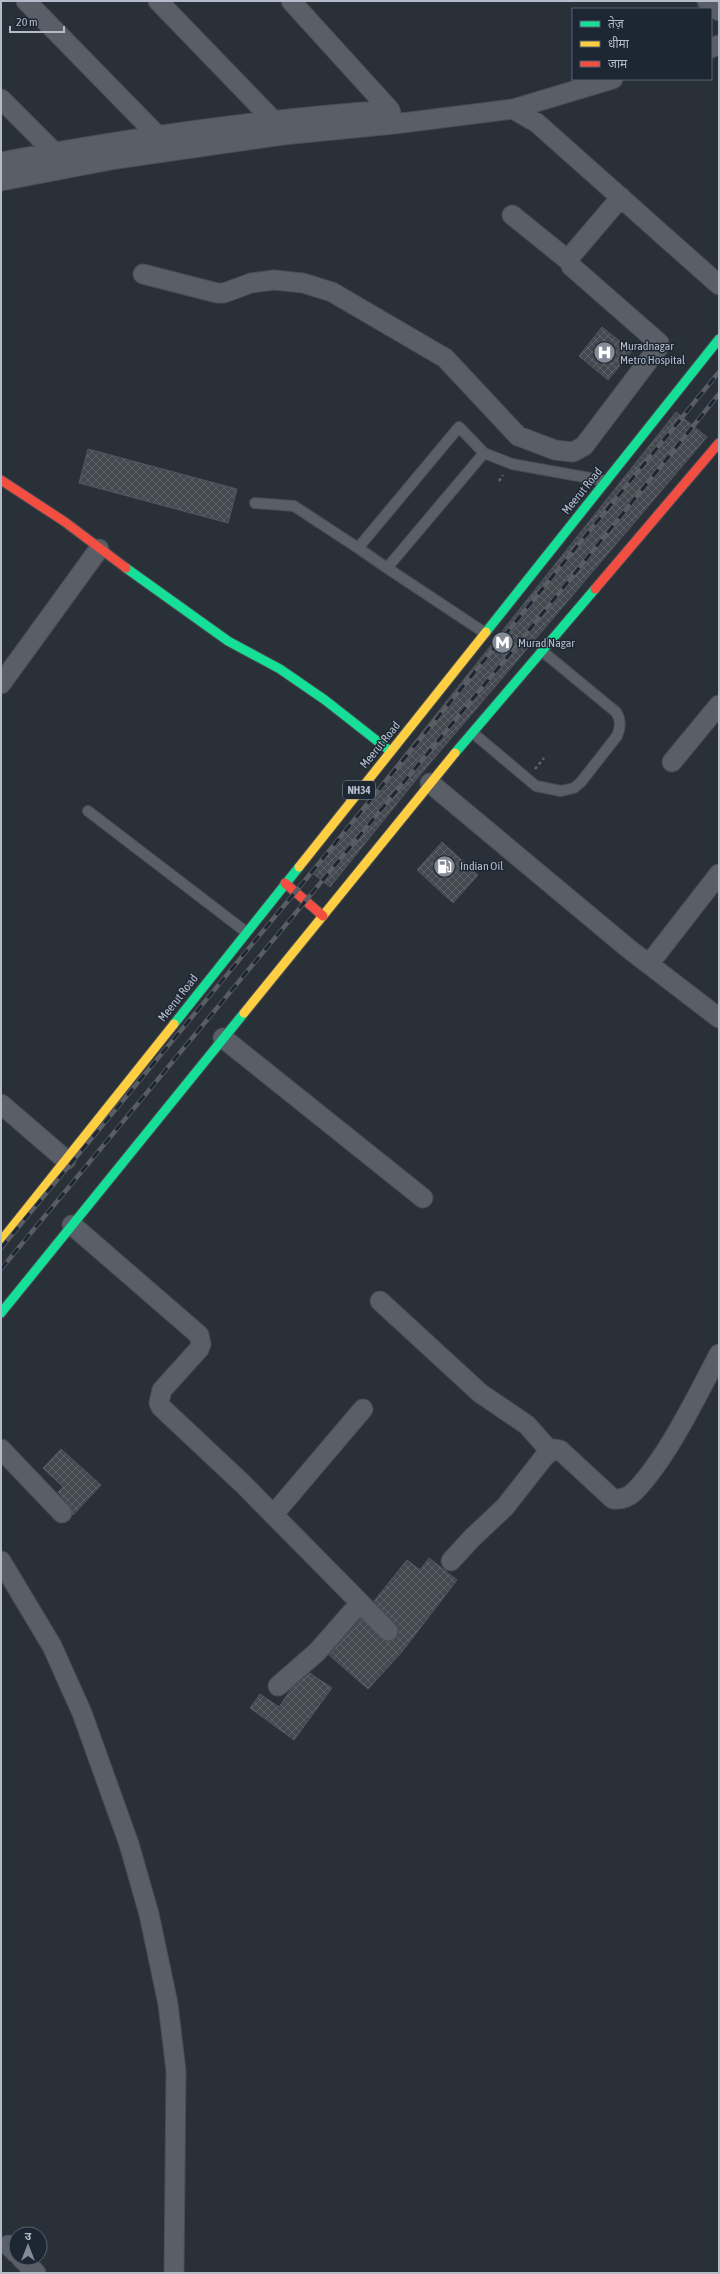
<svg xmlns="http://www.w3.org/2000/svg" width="720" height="2274" font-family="'Asap Condensed','Noto Sans Devanagari',sans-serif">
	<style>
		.building { fill: url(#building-cross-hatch); stroke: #52575f }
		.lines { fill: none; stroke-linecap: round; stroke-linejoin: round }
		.lane-casing { stroke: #484c53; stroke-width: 12 }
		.street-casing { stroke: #484c53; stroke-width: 21 }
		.fast-casing { stroke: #484c53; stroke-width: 11 }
		.slow-casing { stroke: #484c53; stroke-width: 11 }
		.jam-casing { stroke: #484c53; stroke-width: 11 }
		.path { stroke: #5d636a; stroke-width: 2.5; stroke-dasharray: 3 3; stroke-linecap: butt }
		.lane { stroke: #5a5e66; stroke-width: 10 }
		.street { stroke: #5a5e66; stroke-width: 19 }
		.fast { stroke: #16e098; stroke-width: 9 }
		.slow { stroke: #ffcf43; stroke-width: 9 }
		.jam { stroke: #f24e42; stroke-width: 9 }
		.rail-casing { stroke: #595d64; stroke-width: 4.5 }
		.rail { stroke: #1d2633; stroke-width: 3; stroke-dasharray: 9; stroke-linecap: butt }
		.labels { text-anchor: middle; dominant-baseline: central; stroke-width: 3; stroke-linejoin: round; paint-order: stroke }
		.shield { fill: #1d2633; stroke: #878f9c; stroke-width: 1 }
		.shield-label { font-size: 11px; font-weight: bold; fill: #b4bcc9 }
		.poi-label { font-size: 12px; fill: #b4bcc9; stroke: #1d2633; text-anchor: start }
		.street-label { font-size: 12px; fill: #b4bcc9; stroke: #1d2633 }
	</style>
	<defs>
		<pattern id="building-cross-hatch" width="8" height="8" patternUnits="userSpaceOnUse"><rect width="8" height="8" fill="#444950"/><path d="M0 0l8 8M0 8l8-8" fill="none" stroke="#5d6168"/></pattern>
	</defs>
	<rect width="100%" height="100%" fill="#2a3038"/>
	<!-- building -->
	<path class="building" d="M602,327L632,351L608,380L579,356Z
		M676,412L707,437L420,775L330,887L311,872Z
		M88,449L237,489L228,523L79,483Z
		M442,842L478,875L453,903L417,870Z
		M61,1449L101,1485L73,1515L70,1506L58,1492L63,1487L43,1468Z
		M429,1558L457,1580L401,1653L368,1689L329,1655L361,1619L385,1641L395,1639L399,1634L398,1628L374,1601L407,1560L420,1570Z
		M310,1673L332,1688L294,1740L250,1708L260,1694L279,1707L292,1688Z"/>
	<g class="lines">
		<defs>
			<path id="lane" d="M255,503L294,506L358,548
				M387,568L358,548L459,427L484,453
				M485,633L387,568L484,453L512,464L606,481
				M473,733L536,786L561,791L574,788L581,782L617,736C621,727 621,720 616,712L542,651
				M88,811L246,932"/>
			<path id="street" d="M26,1L157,135
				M158,1L272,119
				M291,1L390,110
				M707,1L719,11
				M711,48L719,45
				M1,99L54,152
				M513,109L537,123L719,285
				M1,162C130,138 259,119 390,110L394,124
				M1,181L116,159L283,135L394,124L513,109L613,79
				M512,215L569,261
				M143,274L217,293H224L251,283L274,280L303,283L332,292L445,358L518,436L555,450L573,452L584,446L658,348L659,343L571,266L570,257L621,197
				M1,684L99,549
				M672,762L719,705
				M430,783L629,949L719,1018
				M649,964L719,874
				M223,1038L423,1198
				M1,1104L66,1160
				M72,1225L199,1335L201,1344L199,1349L162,1390L159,1403L161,1407L243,1484L388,1631
				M380,1301L480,1393L527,1425L550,1451
				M1,1449L62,1513
				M273,1515L363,1409
				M1,1561L52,1646L82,1713L129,1844L149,1914L168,2004L176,2071L174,2273
				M451,1561L472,1538L505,1507L545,1456L555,1449L560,1450L613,1499C622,1500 629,1497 635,1491C667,1458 697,1396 719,1354
				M278,1686L317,1652L360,1603
				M8,2245L16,2253
				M21,2258L36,2273"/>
			<path id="fast" d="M126,568L228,641L280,669L325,700L390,751
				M486,632L719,339
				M455,753L595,589
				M174,1024L299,867
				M1,1313L244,1013"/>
			<path id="slow" d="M299,867L486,632
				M244,1013L455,753
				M1,1241L174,1024"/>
			<path id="jam" d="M1,480L65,522L126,568
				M595,589L719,443
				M285,883L323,916"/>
		</defs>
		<!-- lane casing -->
		<use href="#lane" class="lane-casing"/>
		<!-- street casing -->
		<use href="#street" class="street-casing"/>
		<!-- fast casing -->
		<use href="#fast" class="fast-casing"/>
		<!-- slow casing -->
		<use href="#slow" class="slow-casing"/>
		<!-- jam casing -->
		<use href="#jam" class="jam-casing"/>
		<!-- path -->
		<path class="path" d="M499,481L503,475
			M535,769L544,758"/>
		<!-- lane -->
		<use href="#lane" class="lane"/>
		<!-- street -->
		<use href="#street" class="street"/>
		<!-- fast -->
		<use href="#fast" class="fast"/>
		<!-- slow -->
		<use href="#slow" class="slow"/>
		<!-- jam -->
		<use href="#jam" class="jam"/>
		<defs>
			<path id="rail" d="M1,1248L311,873L719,372
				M1,1269L509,655L719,394"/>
		</defs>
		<!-- rail casing -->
		<use href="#rail" class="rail-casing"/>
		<!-- rail -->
		<use href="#rail" class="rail"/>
	</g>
	<!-- icons -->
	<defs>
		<symbol id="hospital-disc" viewBox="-11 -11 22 22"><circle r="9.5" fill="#848b96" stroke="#1d2633"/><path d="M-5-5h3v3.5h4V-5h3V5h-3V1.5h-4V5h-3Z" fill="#fff"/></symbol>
		<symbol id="metro-disc" viewBox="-11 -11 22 22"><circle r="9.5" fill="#848b96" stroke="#1d2633"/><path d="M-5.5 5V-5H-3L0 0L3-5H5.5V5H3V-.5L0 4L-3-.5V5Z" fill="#fff"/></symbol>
		<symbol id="fuel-disc" viewBox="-11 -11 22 22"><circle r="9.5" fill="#848b96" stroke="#1d2633"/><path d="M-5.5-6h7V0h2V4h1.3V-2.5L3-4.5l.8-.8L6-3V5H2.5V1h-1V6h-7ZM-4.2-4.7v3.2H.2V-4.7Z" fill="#fff"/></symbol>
	</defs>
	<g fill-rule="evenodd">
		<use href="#hospital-disc" x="592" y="340" width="25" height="25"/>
		<use href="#metro-disc" x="490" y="630" width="25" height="25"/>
		<use href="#fuel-disc" x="432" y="854" width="25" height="25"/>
	</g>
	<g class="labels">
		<!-- shield labels -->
		<rect class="shield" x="343" y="781" width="32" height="18" rx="3"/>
		<g class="shield-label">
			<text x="359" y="790">NH34</text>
		</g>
		<!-- poi labels -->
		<g class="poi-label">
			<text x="620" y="346">Muradnagar<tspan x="620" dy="14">Metro Hospital</tspan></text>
			<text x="518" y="643">Murad Nagar</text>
			<text x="460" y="866">Indian Oil</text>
		</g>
		<!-- street labels -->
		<g class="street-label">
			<text transform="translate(582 491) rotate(-51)">Meerut Road</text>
			<text transform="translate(380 745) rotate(-51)">Meerut Road</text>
			<text transform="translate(178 998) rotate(-52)">Meerut Road</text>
		</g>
	</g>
	<!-- border -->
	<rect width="720" height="2274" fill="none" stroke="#b4bcc9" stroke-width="4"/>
	<!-- legend -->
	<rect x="572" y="8" width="140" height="72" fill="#1d2633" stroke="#59626f"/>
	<rect x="580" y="21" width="20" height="6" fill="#16e098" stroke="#59626f"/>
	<text x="608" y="28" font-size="12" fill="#b4bcc9">तेज़</text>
	<rect x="580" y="41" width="20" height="6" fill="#ffcf43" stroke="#59626f"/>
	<text x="608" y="48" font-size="12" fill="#b4bcc9">धीमा</text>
	<rect x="580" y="61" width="20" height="6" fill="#f24e42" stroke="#59626f"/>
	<text x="608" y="68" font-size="12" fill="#b4bcc9">जाम</text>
	<!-- north arrow -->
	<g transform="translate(28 2246)"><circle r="19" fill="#1d2633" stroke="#59626f"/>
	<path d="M0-3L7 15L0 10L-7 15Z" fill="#848b96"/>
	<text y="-6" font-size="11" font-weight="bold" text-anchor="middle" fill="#b4bcc9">उ</text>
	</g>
	<!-- scale -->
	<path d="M10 26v6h54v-6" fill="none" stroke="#b4bcc9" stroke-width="2"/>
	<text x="16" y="26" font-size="12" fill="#b4bcc9" stroke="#1d2633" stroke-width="3" paint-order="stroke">20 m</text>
</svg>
